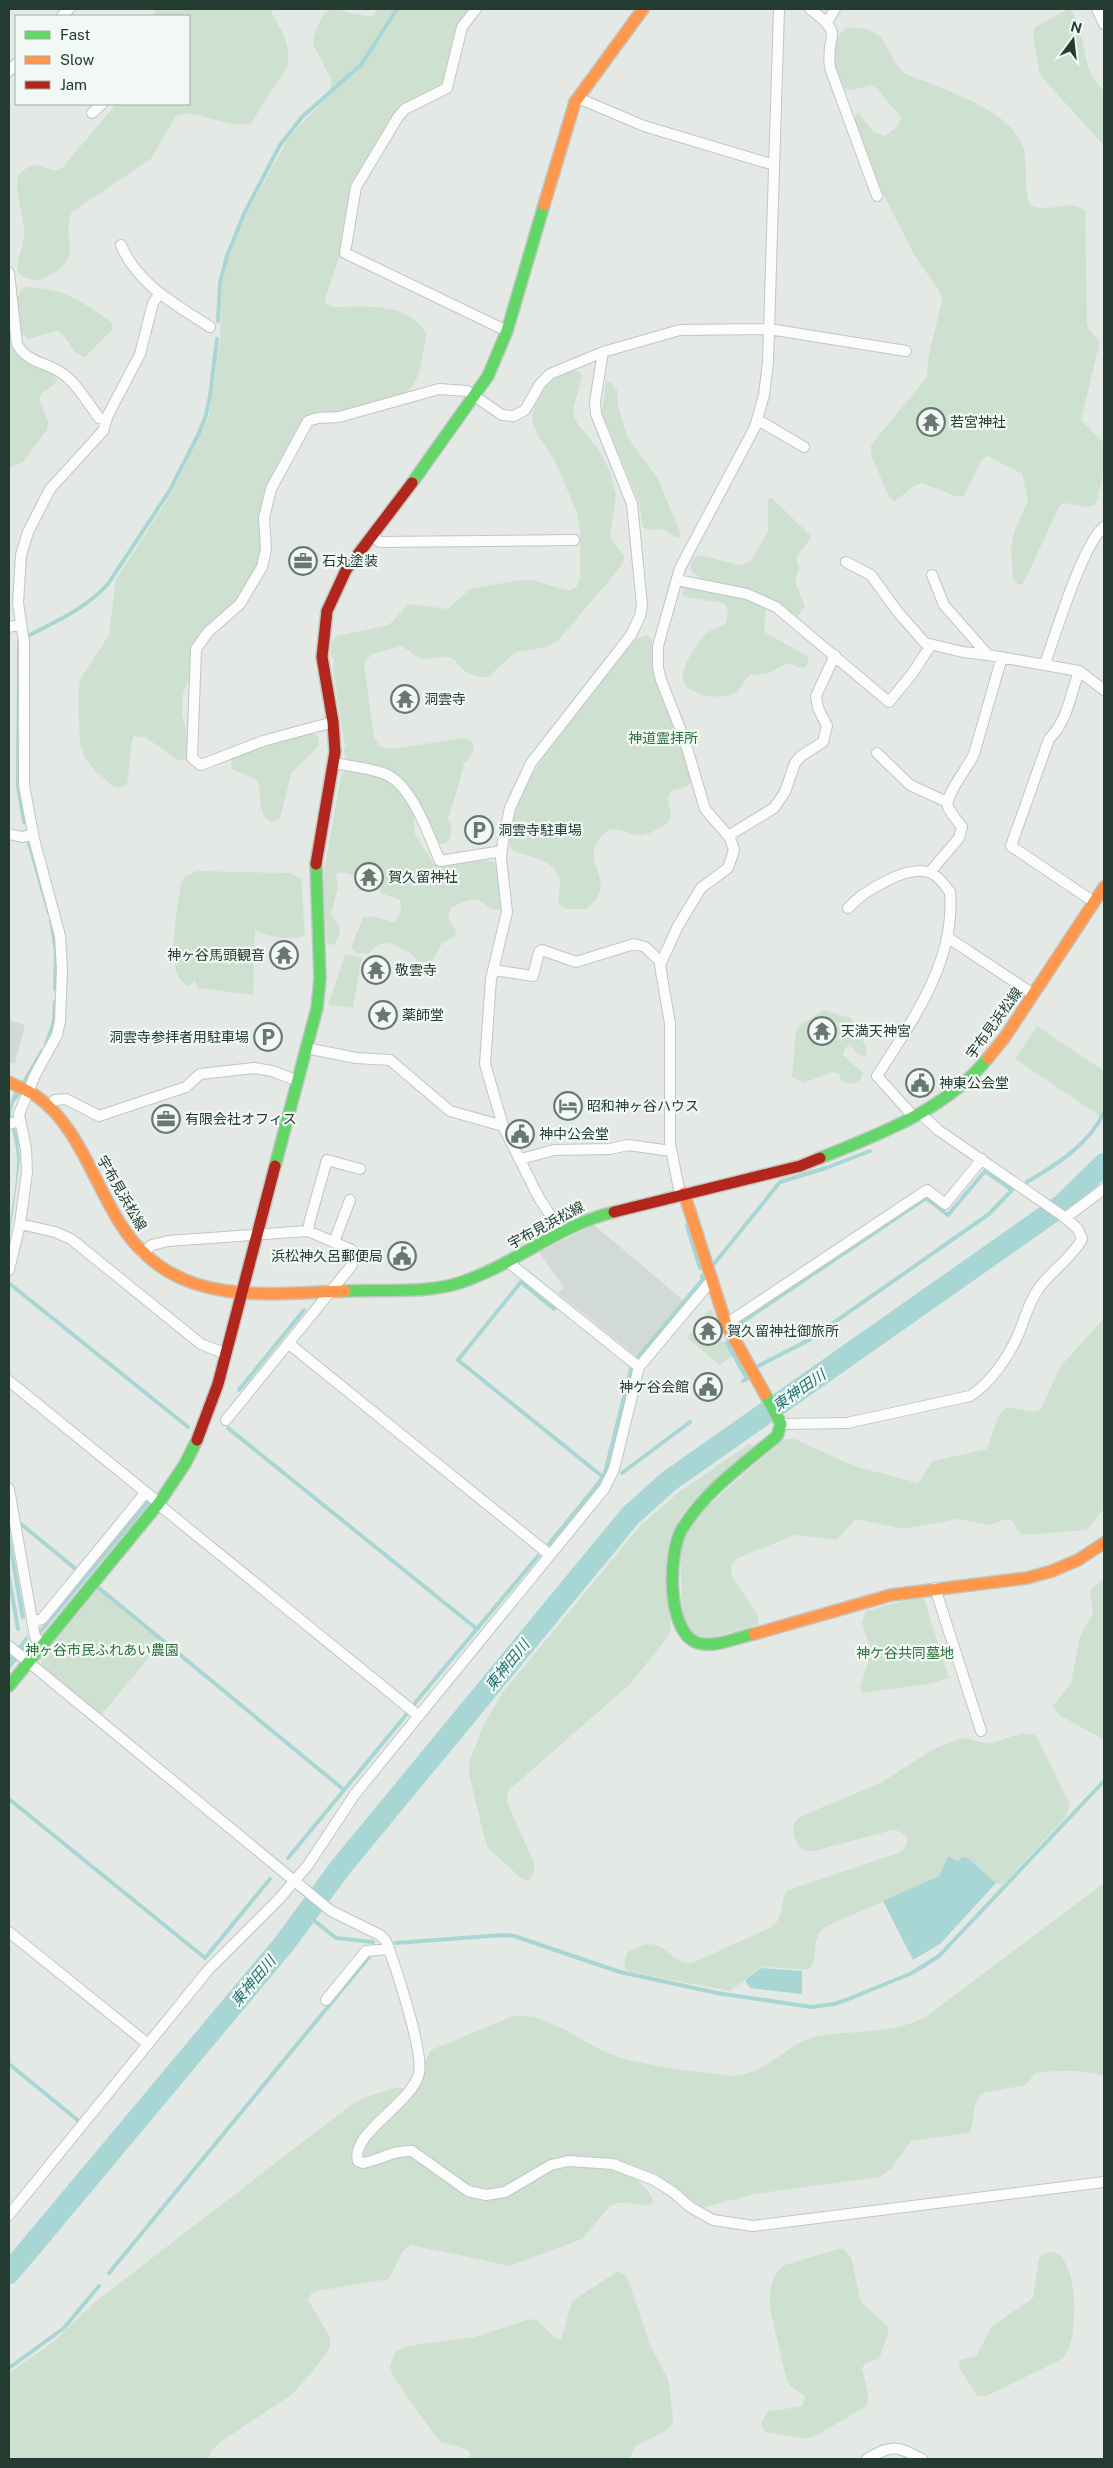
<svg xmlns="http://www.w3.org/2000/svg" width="1113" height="2468" font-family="'Public Sans','Noto Sans JP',sans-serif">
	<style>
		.built { fill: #d2dad5 }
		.green { fill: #cee1d1 }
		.water { fill: #a7d6d4 }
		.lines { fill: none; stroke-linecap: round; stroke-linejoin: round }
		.stream { stroke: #a7d6d4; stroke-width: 4 }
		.river { stroke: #a7d6d4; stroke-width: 22 }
		.street-casing { stroke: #c1c6c3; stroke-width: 12 }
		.fast-casing { stroke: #c0c7c3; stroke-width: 14 }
		.slow-casing { stroke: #c0c7c3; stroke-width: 14 }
		.jam-casing { stroke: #c0c7c3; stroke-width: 14 }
		.street { stroke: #fbfcfb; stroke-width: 10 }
		.fast { stroke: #63d668; stroke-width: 11 }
		.slow { stroke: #ff974d; stroke-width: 11 }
		.jam { stroke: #b3261e; stroke-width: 11 }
		.labels { text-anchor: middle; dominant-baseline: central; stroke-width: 4.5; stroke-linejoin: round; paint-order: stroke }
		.poi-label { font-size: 14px; fill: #233b31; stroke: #f2f8f4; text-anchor: start }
		.park-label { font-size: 14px; fill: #2f703d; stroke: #f2f8f4 }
		.street-label { font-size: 14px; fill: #233b31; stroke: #f2f8f4 }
		.water-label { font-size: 15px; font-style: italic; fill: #207474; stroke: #f2f8f4 }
	</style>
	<rect width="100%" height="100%" fill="#e4e9e6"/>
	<!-- built -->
	<path class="built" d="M9,1020L25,1025L15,1064L9,1062Z
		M594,1225L683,1300L636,1356L557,1292L564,1288L539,1252Z"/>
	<!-- green -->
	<path class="green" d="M155,9H270C279,27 293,46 287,67L251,123C228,131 197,107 176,116L151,159L72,212C60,236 84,253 55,272C48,276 42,281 33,280C26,279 21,276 17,270C18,256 25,243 24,228C23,216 14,187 18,177C20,170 29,167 36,165L56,171L62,168L116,104H189V16H154Z
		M332,9L367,16H372L378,9H470L457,25L443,85L403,105L394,114L352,185L340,255L325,299V303L332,307C363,307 407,301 426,333V338C422,355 421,384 405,393L302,423L267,488L263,548L259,565L237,602L205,629L193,648L190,677L183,693L182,713L188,740V753L186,759L179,761L145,737L134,736L132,741L127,785L121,788L113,786L95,771L85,758L80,744L78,692L81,678L109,635L116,579L173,491L209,416L220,339L222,284L229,256L246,215L289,137L331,93V79L313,44C315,32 320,13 332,9Z
		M1068,9C1081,16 1084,54 1089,68C1092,78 1098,84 1104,92V146L1040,75L1033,36L1035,27Z
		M846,28C895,25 881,56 906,74C941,89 1010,108 1023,147C1029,165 1023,187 1030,204C1047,216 1069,197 1085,211L1087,323L1089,330L1099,340V346L1081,420L1104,443V471L1096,504L1088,507L1064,503L1059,507L1023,584H1018L1013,579L1011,547L1015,529L1028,501L1022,474L988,456L981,461L964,496H955L922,483L914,486L895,501L889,497L871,455V445L927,377L928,359L942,300L939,290L916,258L883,194L854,119L856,114H859L874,132L884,136L896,128L902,118L877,89L871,85L852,90L845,89C833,73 829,41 846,28Z
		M27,287C68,290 75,298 108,319L112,323L113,329L85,357C72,356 69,336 57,331L28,339C16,333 13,298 22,289Z
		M9,310C10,324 9,341 17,353C26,367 53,367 57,381C52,389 42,389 39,398L48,422L47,430L24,461L9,468Z
		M573,370L579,371L582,377L574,406L573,416L578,424L597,447L610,471L616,496L610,537L624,556L622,565L558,641L547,647L516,652L488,677C458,678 461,659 448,657C439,655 429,660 420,659L402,646L372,654L364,663L374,737C378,746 383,748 392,749L464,738C480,741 473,759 462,764L464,765L449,817H446C453,824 453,834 448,842L442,844L437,842L408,788L348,761C344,756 342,750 347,745H345L333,671L334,660L331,655V642L336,636L389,625L408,604L448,609L470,589L519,580H531L570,591L577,586L580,577V530L577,513L555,461L537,434L532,420L534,408L548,382Z
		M606,381L610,382L617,390L618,406L627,436L658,479L680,532L679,538C672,537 670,532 664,530C657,527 650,532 643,528L639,502L602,413Z
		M771,497L811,536L808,542L796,557L799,568L795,582L805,606L798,616L700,579L692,571L690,564L694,558L699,555L735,564L743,565L750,562L768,531V500Z
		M689,586L746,598L766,607L764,629L766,633L807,656L809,659L806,667L800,668L788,663L766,674L750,675C744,680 742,689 735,693C721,701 679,696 683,674C685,663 697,641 706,634C712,629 719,627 726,623L728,611L726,605L722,603L686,597L682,595L684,587Z
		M646,635L651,639L653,645L654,669L689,768H686L690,774V784L685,787L671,791L668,798L671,817C668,824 664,826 657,829C653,832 648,834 643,835C632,837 615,824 606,832C572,861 624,881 586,909H567L559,904C557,895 562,885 559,877C547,851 519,860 510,847C507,781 596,689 636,639Z
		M306,733L314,734L319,738V746L291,773L281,815L278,820L271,822C256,814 263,793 257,780L232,769L231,763L233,758L264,745Z
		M351,769L390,779L413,809L415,834L434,864L442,866L486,860L493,862L497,868L501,910C478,912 490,887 451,908L448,918L456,931L455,937L443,942L427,969L422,967L411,953L389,943L379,944L368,954L356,953L351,948L363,917L370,916L394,922C399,918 403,907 400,900L380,893L383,872L366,864L361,865L354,875L341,872L336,874L338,888L331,914C340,928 344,929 334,945L327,944L324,900V871L341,776L346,770Z
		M197,871L290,873L301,879L305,935C297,942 261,936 255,929L253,995L198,988L195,980L190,986C162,979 178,905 181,884L184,877Z
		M345,954L362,957L353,1008L328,1005Z
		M824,1010L851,1018L867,1049L866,1056L864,1057L858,1054L849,1044L843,1052L844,1056L863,1073L861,1079L854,1084L842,1082L839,1074L832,1072L804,1083L792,1077L796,1030L800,1025Z
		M1037,1026L1104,1071V1108L1100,1116L1015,1059Z
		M712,1309L714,1315L700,1332V1338C714,1350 725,1329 735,1354L720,1365L687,1338L709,1310Z
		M1104,1318V1508L1087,1530L1023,1535L1017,1531L1014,1522L1007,1519L989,1525L958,1519L904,1529L856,1519L836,1540L795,1535L738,1558C731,1563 730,1568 732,1576L758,1616V1625L713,1637L697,1635L690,1630L683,1616L680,1558L681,1547L696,1517L779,1443L786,1439H795L854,1466L918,1483L933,1461L987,1449L999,1415L1007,1407L1035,1412L1041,1409L1060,1367Z
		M750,1443L754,1447L752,1449C724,1474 677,1505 669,1543C663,1570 669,1601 671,1628L668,1636L630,1684L508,1791L507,1802L534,1863C535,1872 534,1877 527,1881L522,1879L488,1848L484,1836L469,1774V1763L483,1726L503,1692L640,1526L678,1493Z
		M1104,1578V1740L1058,1714L1053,1706L1071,1683L1080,1636L1093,1613L1090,1590Z
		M98,1589L162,1642L101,1715L41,1666V1659Z
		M923,1596L949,1678L928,1684L863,1693L860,1688L871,1651L862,1622L866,1611Z
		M1022,1733L1035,1735L1039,1741L1070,1805L1065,1818L1002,1885L996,1883L968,1858L958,1861L950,1856L946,1858L943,1871L935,1879L825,1927C808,1941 821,1958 808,1970L766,1967L758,1969L730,1991L631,1972L626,1969L624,1964L627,1953C666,1928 665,1965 692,1963L772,1927C784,1918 780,1903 786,1891L898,1853L905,1848L908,1839L901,1832L893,1830L814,1851H806L799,1847C792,1836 790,1825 801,1816L881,1783L933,1749L960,1739L966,1738L989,1744Z
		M1104,1883V2076C1082,2069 1059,2070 1035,2073L1026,2085L982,2093C969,2108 977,2119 969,2133L911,2141L892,2168L879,2177L754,2194L703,2208L657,2176L636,2166L614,2160L568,2157L550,2161L504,2188L486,2190L470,2186L413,2146C394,2145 381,2155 364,2158L362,2156C368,2128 397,2118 412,2097C423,2082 421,2064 431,2050L513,2016C553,2012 585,2048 622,2058C657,2068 695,2071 732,2076C766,2074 781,2049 810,2038C821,2034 834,2034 845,2033C873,2031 898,2030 924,2018Z
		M399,2087L405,2089L404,2093C385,2110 345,2135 355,2165L363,2168L388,2159L411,2155C433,2171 457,2197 485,2199C508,2201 522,2185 540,2176C560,2165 581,2164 603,2168C615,2169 626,2172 635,2179C642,2184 653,2194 653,2203C645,2211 624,2197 610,2206L582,2239L510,2266L411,2245L403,2251L389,2279L317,2291L311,2294L308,2300L330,2337V2347L325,2356L293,2394L219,2443L212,2450L208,2459H9V2373L53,2342L95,2302L348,2107L365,2097Z
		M838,2249H843L851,2257L861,2302L888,2327V2333L879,2359L866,2363L862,2368L868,2393L867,2406L817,2435L806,2439L766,2432L762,2428L761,2423L768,2411L799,2407L803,2405L805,2396L790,2386L787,2381L771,2314C769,2297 769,2275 785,2265Z
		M1054,2252C1079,2259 1080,2345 1062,2359L987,2396H977L959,2367L960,2360L976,2356L992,2326L1033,2298L1039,2258L1044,2253Z
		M618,2271L624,2274L628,2280L650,2345L668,2379L673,2417L672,2425L667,2430L636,2446L629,2459H468L470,2454L468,2450L441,2442L436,2437L394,2378L390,2366L395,2352L407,2346L474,2337L530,2319L538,2321L555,2338L561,2339L572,2301Z"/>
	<!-- water -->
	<path class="water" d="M15,1090L22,1093L14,1102L11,1114L18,1139L20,1160L9,1241C9,1214 17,1188 17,1161C17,1133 2,1118 15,1090Z
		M9,1527L25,1618L21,1619L9,1550Z
		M27,1635L29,1645L9,1670V1658Z
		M948,1856L958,1861L963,1857L968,1858L996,1883L940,1944L913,1960L883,1901L939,1876Z
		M761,1968L802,1971V1994L750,1988L745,1980Z"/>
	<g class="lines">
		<!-- stream -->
		<path class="stream" d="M218,321L220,283L227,256L244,214L280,145L303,116L361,65L397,9
			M24,822L18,785L19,641C52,622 81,613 108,584L170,490L199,433L206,415L210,396L217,339
			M29,843L49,913
			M51,920L56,952L55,989
			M46,1045L54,1021L55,1002
			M23,1084L42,1051
			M1027,1182C1056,1165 1090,1144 1104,1112
			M687,1226L700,1268
			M714,1264L780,1182L826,1168L870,1151
			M10,1284L188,1427
			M554,1309L521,1282L458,1360L603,1477
			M739,1335L742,1333V1322L926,1198L948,1215L985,1171L1012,1190L989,1214L809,1340L758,1366
			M728,1342L727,1343L747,1379L743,1381
			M637,1358L703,1279L702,1276
			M239,1390L304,1310
			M228,1428L477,1629
			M622,1473L690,1422
			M21,1524L78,1571
			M549,1544L598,1484L605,1473L631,1369
			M9,1577L18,1629
			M99,1588L344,1790
			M40,1632L148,1502
			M415,1703L538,1556
			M9,1799L205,1958L270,1879
			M288,1858L406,1715
			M306,1914L336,1938L373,1942
			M396,1943L502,1935L514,1936L620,1972L717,1993L812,2007L834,2004L846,2000L912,1973L939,1956L1104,1781
			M9,2064L80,2122
			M109,2273L369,1957
			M9,2368L64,2328L99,2286"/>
		<!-- river -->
		<path class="river" d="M9,2273L284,1944L340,1868L630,1516L669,1481L1062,1205L1104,1164"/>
		<defs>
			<path id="street" d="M476,9L462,27L447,88L405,109L398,117L356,187L345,253L507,331
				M810,9C847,37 825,31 830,68L877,196
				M1097,9L1104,24
				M62,16L69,9
				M827,22L835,9
				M9,71L16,64
				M578,98L644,126L774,165
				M92,113L102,104
				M121,245C138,285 175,304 210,327
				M9,273L17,344C28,365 52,362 68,378C80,389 89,404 99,418L106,420
				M758,420L804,447
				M372,536L380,542L574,540
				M846,562L871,575L897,611L925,643L963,652L988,655L1079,671L1104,690
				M932,575L944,605L988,655
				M677,580L747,594L776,607L889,702L912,674L931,645
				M9,627L21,624
				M1045,664C1055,635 1083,543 1104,527
				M1079,671C1070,696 1068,720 1049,739L1011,846L1094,902
				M333,722L263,741L201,765L192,758L196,649L208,632L240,604L262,567L266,549L264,518L271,489L308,421L318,418L339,417L439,389L467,391L502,415L514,416L525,410L540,384L550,374L603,352L680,330L769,329L906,351
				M877,753L910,785L947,802
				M334,763C350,766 368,768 383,773C413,784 428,835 440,861L502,851
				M9,834L22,837L32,835
				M728,836L774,808L785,792L795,763L801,756L823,742L827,726L818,708L816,696L835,655
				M930,872L959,838L962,827C958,821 951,814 948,807C944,796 969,766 974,754L1002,657
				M848,908C863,892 908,863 931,873C938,876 945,885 950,892C956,961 912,1021 877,1076L914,1117
				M947,937L1033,994
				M493,970L533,976L539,952L542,950L576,962L634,944L645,947L661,962
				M306,1048L356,1058L390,1060L450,1111L503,1126
				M50,1105L55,1100L66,1099L99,1116L186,1087L200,1074L254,1068L272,1071L298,1081
				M9,1124L19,1121
				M521,1159L554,1150L610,1149L628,1145L671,1151
				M680,1194L670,1144V1024L660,965L678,926L701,888L728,868L734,850L730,838L705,809L685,741L661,680L658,668V646L680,568L755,427L764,395L768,362L779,9
				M1065,1218L1104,1189
				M20,1224L55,1232L71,1239L201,1344L226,1354
				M308,1231L310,1220L327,1160L360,1169
				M561,1231L539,1198L503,1126L485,1064L491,979L507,912L501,858L503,841L510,808L531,763L631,635L640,616L642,605L632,504L596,414L595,402L603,352
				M334,1242L350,1200
				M143,1253L152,1245L168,1241L308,1231L352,1250V1265L226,1420
				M508,1262L639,1367
				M9,1270L20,1224L27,1172L26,1149L19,1114L35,1075L57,1035L60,1021L62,969L60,936L34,839L24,785V642L18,603L21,555L28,532L50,489L103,431L108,415L140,354L153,303L159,294
				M726,1324L927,1190L945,1204L982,1159
				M288,1343L550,1555
				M9,1381L159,1503
				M781,1424L847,1423L970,1396C991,1383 1009,1356 1019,1333C1025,1317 1029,1302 1039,1288C1051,1271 1072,1258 1082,1239L1078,1229L1063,1216L938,1130L921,1114
				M9,1489L35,1637L43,1644
				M158,1504L419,1716
				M935,1588L981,1731
				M32,1622L42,1619L146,1492
				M9,1646L331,1911L380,1935L386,1941C395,1965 424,2052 419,2073C412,2104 350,2133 358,2161L363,2163C380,2160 393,2150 412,2151L468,2191L486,2195L505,2192L551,2165L568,2161L613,2164L654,2180L673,2192L690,2207L713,2220L753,2226L1104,2182
				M9,1932L148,2044
				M326,2000L366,1951L389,1949
				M9,2215L209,1969L279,1899L308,1865L355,1794L604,1489L614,1469L639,1367L711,1281
				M867,2459C893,2444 896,2446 922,2459"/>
			<path id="fast" d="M412,483L488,376L507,331L544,205
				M820,1158C880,1134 946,1110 988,1058
				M275,1166L317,1008L320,978L316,864
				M345,1291C380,1289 429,1294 462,1282C515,1264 559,1225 614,1212
				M754,1634C737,1637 717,1648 698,1643C666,1633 668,1552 682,1529C705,1491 744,1464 777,1436L781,1424L765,1394
				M9,1686L159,1503L185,1464L197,1440"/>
			<path id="slow" d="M544,205L575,102L643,9
				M988,1058L1005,1037L1104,887
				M9,1082C18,1087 28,1090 36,1096C63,1114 80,1147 94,1175C107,1200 120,1229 140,1249C194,1306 274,1293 345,1291
				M684,1193L726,1324L765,1394
				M754,1634L891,1595L1027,1578L1052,1571L1078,1560L1104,1543"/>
			<path id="jam" d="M316,864L335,752L333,722L322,657L327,611L346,570L412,483
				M614,1212L800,1166L820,1158
				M197,1440L218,1384L275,1166"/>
		</defs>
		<!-- street casing -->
		<use href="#street" class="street-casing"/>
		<!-- fast casing -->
		<use href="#fast" class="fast-casing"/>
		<!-- slow casing -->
		<use href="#slow" class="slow-casing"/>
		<!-- jam casing -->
		<use href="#jam" class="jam-casing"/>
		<!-- street -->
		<use href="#street" class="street"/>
		<!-- fast -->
		<use href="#fast" class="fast"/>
		<!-- slow -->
		<use href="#slow" class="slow"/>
		<!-- jam -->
		<use href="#jam" class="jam"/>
	</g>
	<!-- icons -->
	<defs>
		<symbol id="temple-ring" viewBox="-11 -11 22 22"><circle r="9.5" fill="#f2f8f4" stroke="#677870" stroke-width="1.5"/><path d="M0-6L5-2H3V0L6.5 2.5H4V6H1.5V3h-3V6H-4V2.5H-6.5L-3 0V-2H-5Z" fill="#677870"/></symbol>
		<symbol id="office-ring" viewBox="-11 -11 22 22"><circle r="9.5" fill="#f2f8f4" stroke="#677870" stroke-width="1.5"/><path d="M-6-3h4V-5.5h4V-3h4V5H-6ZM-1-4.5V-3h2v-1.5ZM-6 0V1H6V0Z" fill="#677870"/></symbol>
		<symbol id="parking-ring" viewBox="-11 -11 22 22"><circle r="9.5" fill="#f2f8f4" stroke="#677870" stroke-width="1.5"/><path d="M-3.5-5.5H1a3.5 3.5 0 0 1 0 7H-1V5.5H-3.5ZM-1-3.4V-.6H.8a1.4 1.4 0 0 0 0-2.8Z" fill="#677870"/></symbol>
		<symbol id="sight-ring" viewBox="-11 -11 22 22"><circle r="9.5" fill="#f2f8f4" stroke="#677870" stroke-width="1.5"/><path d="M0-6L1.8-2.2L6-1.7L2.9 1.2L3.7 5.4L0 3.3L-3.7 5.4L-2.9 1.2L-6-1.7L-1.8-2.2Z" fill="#677870"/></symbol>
		<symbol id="civic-ring" viewBox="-11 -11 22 22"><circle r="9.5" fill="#f2f8f4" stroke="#677870" stroke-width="1.5"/><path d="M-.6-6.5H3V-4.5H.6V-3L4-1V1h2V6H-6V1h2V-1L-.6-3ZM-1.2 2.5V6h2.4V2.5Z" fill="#677870"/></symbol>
		<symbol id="hotel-ring" viewBox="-11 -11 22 22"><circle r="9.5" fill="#f2f8f4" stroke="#677870" stroke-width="1.5"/><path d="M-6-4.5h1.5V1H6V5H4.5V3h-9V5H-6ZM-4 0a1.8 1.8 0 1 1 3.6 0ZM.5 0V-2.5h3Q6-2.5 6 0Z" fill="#677870"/></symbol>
	</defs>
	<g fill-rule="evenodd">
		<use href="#temple-ring" x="915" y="406" width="32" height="32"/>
		<use href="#office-ring" x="287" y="545" width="32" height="32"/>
		<use href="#temple-ring" x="389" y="683" width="32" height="32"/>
		<use href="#parking-ring" x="463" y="814" width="32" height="32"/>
		<use href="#temple-ring" x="353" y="861" width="32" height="32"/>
		<use href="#temple-ring" x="268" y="939" width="32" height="32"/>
		<use href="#temple-ring" x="360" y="954" width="32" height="32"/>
		<use href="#sight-ring" x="367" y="999" width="32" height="32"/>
		<use href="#temple-ring" x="806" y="1015" width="32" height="32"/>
		<use href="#parking-ring" x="252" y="1021" width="32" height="32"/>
		<use href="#civic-ring" x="904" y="1067" width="32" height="32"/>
		<use href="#hotel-ring" x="552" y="1090" width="32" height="32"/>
		<use href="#office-ring" x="150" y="1103" width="32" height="32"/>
		<use href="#civic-ring" x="504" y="1118" width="32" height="32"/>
		<use href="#civic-ring" x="386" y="1240" width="32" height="32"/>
		<use href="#temple-ring" x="692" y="1315" width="32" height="32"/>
		<use href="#civic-ring" x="692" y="1371" width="32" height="32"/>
	</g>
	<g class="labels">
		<!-- poi labels -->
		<g class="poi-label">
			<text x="950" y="422">若宮神社</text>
			<text x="322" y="561">石丸塗装</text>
			<text x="424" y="699">洞雲寺</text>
			<text x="498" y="830">洞雲寺駐車場</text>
			<text x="388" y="877">賀久留神社</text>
			<text x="265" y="955" text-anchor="end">神ヶ谷馬頭観音</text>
			<text x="395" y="970">敬雲寺</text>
			<text x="402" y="1015">薬師堂</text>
			<text x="841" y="1031">天満天神宮</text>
			<text x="249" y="1037" text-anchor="end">洞雲寺参拝者用駐車場</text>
			<text x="939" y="1083">神東公会堂</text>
			<text x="587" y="1106">昭和神ヶ谷ハウス</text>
			<text x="185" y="1119">有限会社オフィス</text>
			<text x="539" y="1134">神中公会堂</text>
			<text x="383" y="1256" text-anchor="end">浜松神久呂郵便局</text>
			<text x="727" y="1331">賀久留神社御旅所</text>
			<text x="689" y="1387" text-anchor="end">神ケ谷会館</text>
		</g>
		<!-- park labels -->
		<g class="park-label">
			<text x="663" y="738">神道霊拝所</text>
			<text x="102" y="1650">神ヶ谷市民ふれあい農園</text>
			<text x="905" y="1653">神ケ谷共同墓地</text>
		</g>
		<!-- street labels -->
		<g class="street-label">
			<text transform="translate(994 1023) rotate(-54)">宇布見浜松線</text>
			<text transform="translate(122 1193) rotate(60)">宇布見浜松線</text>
			<text transform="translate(546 1225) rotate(-28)">宇布見浜松線</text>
		</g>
		<!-- water labels -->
		<g class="water-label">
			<text transform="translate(799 1390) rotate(-35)">東神田川</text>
			<text transform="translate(507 1665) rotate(-51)">東神田川</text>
			<text transform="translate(253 1981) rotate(-50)">東神田川</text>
		</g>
	</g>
	<!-- border -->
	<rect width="1113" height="2468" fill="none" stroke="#233b31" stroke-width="20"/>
	<!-- legend -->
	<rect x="15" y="15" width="175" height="90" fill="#f2f8f4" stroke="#9faca6"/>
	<rect x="25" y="31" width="25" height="8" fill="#63d668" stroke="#9faca6"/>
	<text x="60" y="40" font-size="15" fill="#233b31">Fast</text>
	<rect x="25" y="56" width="25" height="8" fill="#ff974d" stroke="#9faca6"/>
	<text x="60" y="65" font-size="15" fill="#233b31">Slow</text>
	<rect x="25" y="81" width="25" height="8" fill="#b3261e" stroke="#9faca6"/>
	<text x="60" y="90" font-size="15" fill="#233b31">Jam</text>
	<!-- north arrow -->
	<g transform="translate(1073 40) rotate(15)" stroke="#f2f8f4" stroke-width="4" paint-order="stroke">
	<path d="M0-4L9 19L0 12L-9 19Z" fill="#233b31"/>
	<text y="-8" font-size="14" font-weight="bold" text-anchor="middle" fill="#233b31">N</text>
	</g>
</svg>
